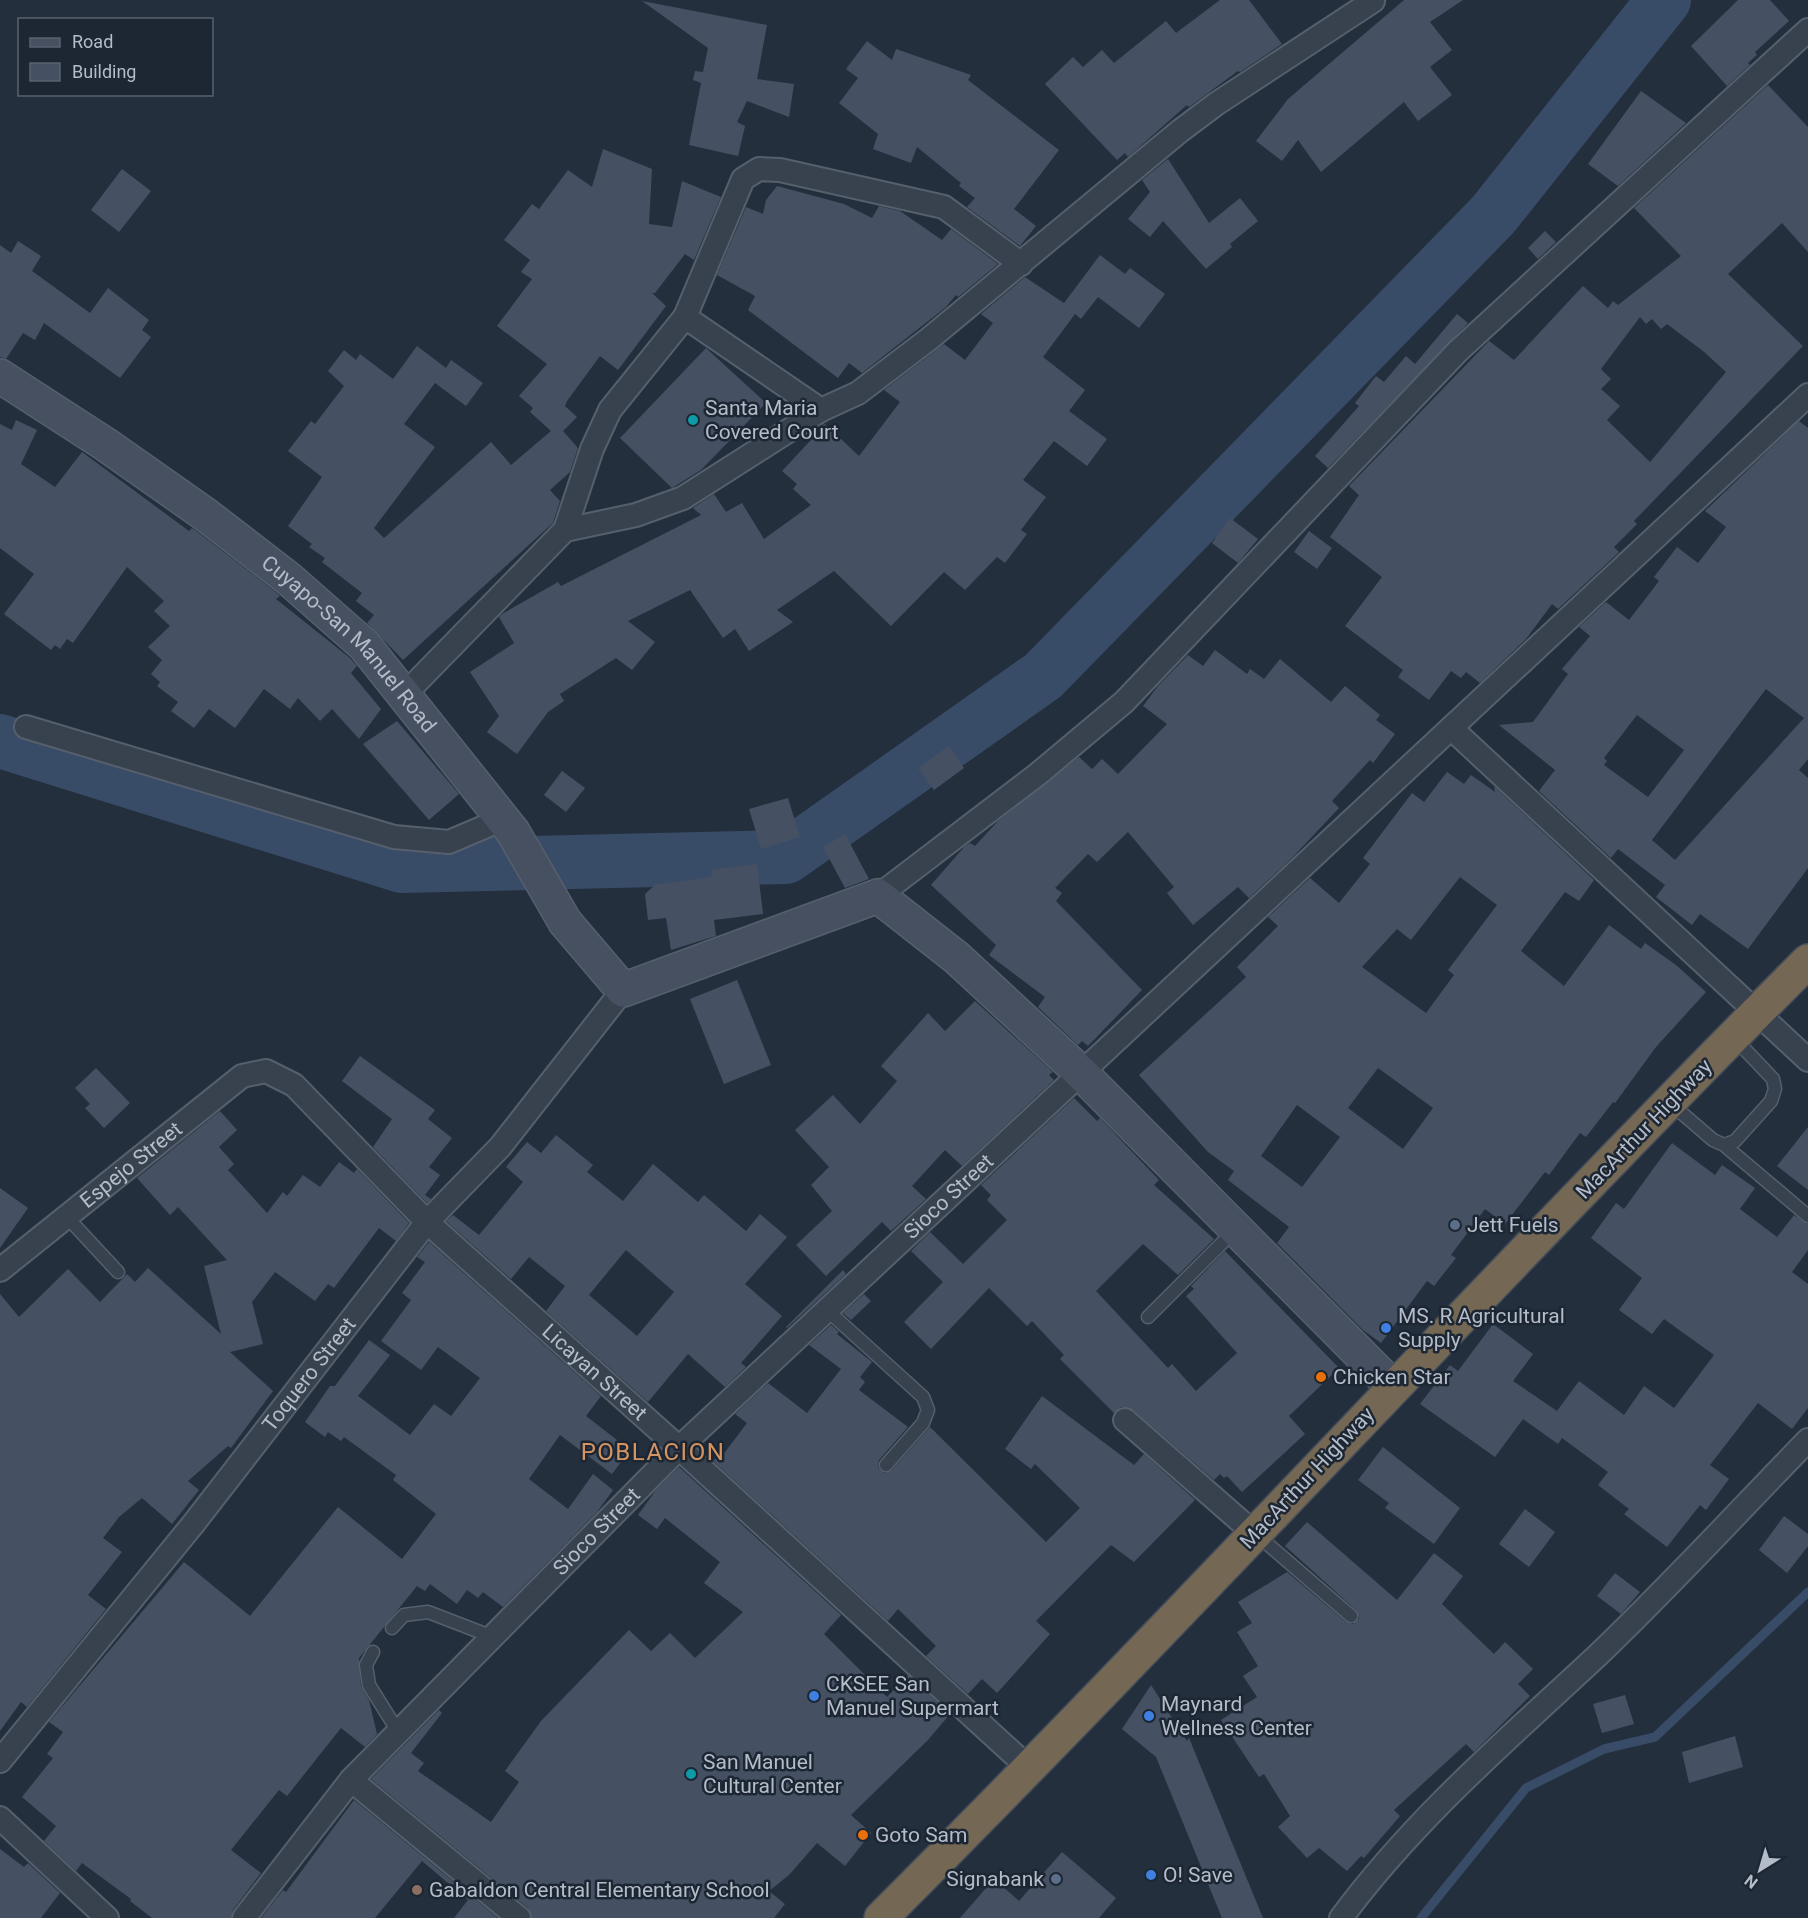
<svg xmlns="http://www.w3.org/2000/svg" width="1808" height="1918" font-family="Roboto,sans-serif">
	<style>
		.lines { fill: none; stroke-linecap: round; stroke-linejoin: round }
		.stream { stroke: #394c67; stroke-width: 9 }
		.river { stroke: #394c67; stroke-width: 54 }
		.building { fill: #455162; fill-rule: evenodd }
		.lane-casing { stroke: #565f6c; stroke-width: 15 }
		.street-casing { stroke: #565f6c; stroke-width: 26 }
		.secondary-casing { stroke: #565f6c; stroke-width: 36 }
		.highway-casing { stroke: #434c59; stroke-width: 36 }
		.lane { stroke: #38414e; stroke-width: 12 }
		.street { stroke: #38414e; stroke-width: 22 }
		.secondary { stroke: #465061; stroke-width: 33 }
		.highway { stroke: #746855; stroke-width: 33 }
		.culture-dot { fill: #0f9aa8; stroke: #1d2633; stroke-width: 2 }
		.service-dot { fill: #5c6f8a; stroke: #1d2633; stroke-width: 2 }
		.shop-dot { fill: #3f7fe0; stroke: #1d2633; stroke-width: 2 }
		.food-dot { fill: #e8710a; stroke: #1d2633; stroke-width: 2 }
		.education-dot { fill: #8d6e63; stroke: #1d2633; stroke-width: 2 }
		.labels { text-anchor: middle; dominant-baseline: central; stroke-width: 5; stroke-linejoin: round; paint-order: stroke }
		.poi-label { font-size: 21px; fill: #b4bcc9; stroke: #1d2633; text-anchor: start }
		.street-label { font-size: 21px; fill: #b4bcc9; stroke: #1d2633 }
		.quarter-label { font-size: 24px; letter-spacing: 1.5px; fill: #d59563; stroke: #1d2633 }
	</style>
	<rect width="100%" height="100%" fill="#242f3e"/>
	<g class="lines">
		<!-- stream -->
		<path class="stream" d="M1421,1918L1526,1788L1604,1749L1655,1737L1808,1592"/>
		<!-- river -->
		<path class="river" d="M0,741L402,866L786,857L1043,676L1493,215L1664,0"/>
	</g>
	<!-- building -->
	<path class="building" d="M1220,0H1249L1282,44L1240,72L1238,71L1189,107L1187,105L1128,157L1125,153L1117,160L1045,84L1073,57L1083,67L1102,50L1114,63L1166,21L1176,33Z
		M1404,0H1463L1430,22L1452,50L1430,67L1452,95L1418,121L1404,102L1321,172L1298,140L1282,161L1256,141L1288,99Z
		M1738,0H1770L1789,21L1755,52L1757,55L1748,63L1750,65L1727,86L1691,46Z
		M642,1L767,25L757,79L794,84L789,117L747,101L737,122L745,126L738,156L689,145L701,83L693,80L695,71L703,72L708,48Z
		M867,41L892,60L896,49L971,75L968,80L1059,150L1014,209L1036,226L1020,246L967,207L975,198L959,186L961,183L917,147L911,163L873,149L878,134L839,103L858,78L846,69Z
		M1768,85L1808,127V252L1782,223L1728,274L1803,346L1634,521L1637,524L1614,547L1619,552L1615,556L1558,609L1552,604L1526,639L1480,683L1466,672L1461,678L1451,671L1429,700L1398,677L1403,670L1345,626L1382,577L1330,537L1359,495L1349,486L1489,341L1514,360L1583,286L1608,308L1613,301L1618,305L1681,256L1634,208ZM1640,317L1646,324L1652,319L1661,329L1667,324L1703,351L1726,372L1650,462L1607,420L1620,406L1601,389L1611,379L1601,369Z
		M1641,91L1686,123L1618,186L1588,164Z
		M603,149L652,169L649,224L672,227L682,181L721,197L694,260L685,254L655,293H652L666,306L618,370L600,356L567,401L565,406L577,417L563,431L578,448L570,472L550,490L560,501L553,523L403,660L367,623L374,615L356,601L362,593L322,562L325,558L309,547L312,544L288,526L322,477L288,451L311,421L315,424L344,386L328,371L344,350L356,360L360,354L393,379L417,346L446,368L451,360L483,383L466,406L435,383L404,424L435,447L374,528L384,538L491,442L511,465L551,431L530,412L533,408L519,396L547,364L497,326L532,279L521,272L530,260L504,240L532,204L539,209L568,170L592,187Z
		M1168,159L1209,223L1240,198L1258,221L1230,244L1232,247L1206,269L1163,221L1150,237L1128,219L1150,192L1142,180Z
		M122,169L151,191L119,232L91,210Z
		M777,186L844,204L872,218L879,206L900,211L942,240L951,229L998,264L958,297L956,295L946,307L862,373L849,363L838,378L748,310L755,296L717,275L746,207L763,214L766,200Z
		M1545,231L1556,242L1538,259L1528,248Z
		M18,241L41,256L32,271L90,313L108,288L149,320L142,330L151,337L120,378L44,323L35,340L23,333L6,359L0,357V245L11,253Z
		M1100,255L1125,274L1130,268L1165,294L1139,328L1098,297L1081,319L1075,314L1043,357L1085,390L1069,411L1107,439L1087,466L1054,441L1023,480L1046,497L1021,530L1027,534L1005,563L997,557L965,590L944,572L891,626L834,571L777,610L793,622L749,651L735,629L723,638L690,590L628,621L655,642L632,670L616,658L560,694L564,701L548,712L517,754L487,732L499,716L470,672L514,643L499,617L502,614L558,582L561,586L701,515L693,508L714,494L726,512L742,503L764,539L811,505L793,489L797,484L782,471L810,441L805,436L825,424L859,456L900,402L884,390L944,344L965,360L993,323L981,314L1025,277L1064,303Z
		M1457,314L1468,323L1328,468L1315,456L1359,406L1355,403L1376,376L1384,382L1406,356L1415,364Z
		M706,348L766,403L701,470L672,488L620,438Z
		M16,420L37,430L21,464L55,487L82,452L189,531L192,528L195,530L277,593L280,596L276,599L350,658L357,666L351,673L381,709L359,739L332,709L320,721L298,698L290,709L264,689L235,728L209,709L194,728L171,711L178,702L157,686L160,682L151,674L162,660L148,647L170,626L154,611L164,601L127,567L73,643L67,639L60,649L55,645L51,650L4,614L34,574L0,548V424L12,430Z
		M1799,421L1808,428V759L1799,770L1808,778V868L1748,949L1700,914L1692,925L1656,897L1665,885L1618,849L1611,858L1539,791L1555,770L1499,725L1533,722L1568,674L1562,669L1590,636L1579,627L1606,602L1629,620L1659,581L1654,577L1677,547L1698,563L1726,527L1705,511ZM1766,689L1804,718L1675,860L1652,840ZM1637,715L1684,750L1648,797L1604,765L1607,761L1604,758Z
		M1230,518L1258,539L1238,563L1212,543Z
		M1309,531L1332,548L1317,569L1294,552Z
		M1215,650L1247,674L1250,669L1264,679L1280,659L1331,702L1345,686L1380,715L1376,720L1395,734L1373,763L1370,760L1332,801L1339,808L1292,858L1249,898L1238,887L1193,925L1167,893L1174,887L1128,832L1097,862L1088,854L1055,888L1062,893L1056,901L1142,990L1088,1046L1082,1041L1078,1045L1038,1007L1045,997L989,955L996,945L931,885L965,846L970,843L975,846L998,821L1079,757L1092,769L1102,759L1118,774L1167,724L1143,706L1158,686L1188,655L1203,666Z
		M397,721L459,794L429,820L363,744Z
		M949,746L964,768L934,790L918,768Z
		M562,771L585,788L566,812L544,795Z
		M1447,772L1464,784L1471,775L1495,792L1494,786L1594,880L1579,901L1565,892L1521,951L1564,986L1609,925L1641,949L1645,943L1676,965L1706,992L1656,1047L1615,1103L1613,1102L1586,1137L1580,1133L1549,1175L1545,1172L1505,1224L1485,1209L1451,1255L1456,1258L1434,1286L1427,1281L1381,1343L1363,1330L1277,1243L1289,1227L1228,1180L1234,1171L1208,1152L1139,1075L1246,977L1237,967L1278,926L1268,917L1310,878L1339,903L1370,864L1363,858L1412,793L1424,802ZM1460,877L1497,905L1448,970L1454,975L1426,1013L1362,967L1397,929L1411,940ZM1378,1068L1433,1108L1403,1149L1348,1108ZM1297,1105L1340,1137L1302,1187L1261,1156Z
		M788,798L800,837L761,849L749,809Z
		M845,834L869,879L845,888L823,847Z
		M757,864L763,914L714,920L716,936L671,950L666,918L648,920L645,894L655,885L712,877L711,870Z
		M737,980L771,1065L724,1084L690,999Z
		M975,1001L1053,1072L1049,1075L1054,1080L962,1166L945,1150L912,1186L926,1199L891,1231L882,1222L826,1276L796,1245L832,1211L811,1185L829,1167L795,1130L833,1095L860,1124L897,1081L881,1066L928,1013L945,1031Z
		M360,1056L435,1110L428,1119L452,1138L429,1167L440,1175L425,1195L431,1199L427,1203L373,1147L392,1119L342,1081Z
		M96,1068L130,1103L104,1128L85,1108L90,1104L75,1088Z
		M1074,1098L1097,1121L1100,1118L1159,1180L1154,1185L1214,1239L1178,1275L1143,1244L1096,1291L1168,1368L1172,1364L1196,1391L1237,1353L1186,1296L1194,1289L1191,1286L1225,1251L1339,1368L1289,1416L1305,1434L1242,1492L1227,1476L1224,1478L1220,1474L1214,1480L1133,1410L1121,1407L1114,1413L1060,1359L1064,1355L1032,1321L1027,1326L989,1288L931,1349L904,1322L943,1282L911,1251L930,1232L963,1264L1007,1220L987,1200L991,1195L981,1185Z
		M220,1111L237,1130L219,1147L234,1164L228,1170L267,1213L283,1192L287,1196L303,1175L320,1187L339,1162L354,1173L357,1169L409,1223L396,1241L379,1228L334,1288L328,1284L315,1301L275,1272L252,1302L263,1344L230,1352L273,1391L231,1448L228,1446L188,1481L199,1490L172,1524L142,1498L119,1517L103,1538L122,1552L88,1595L106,1609L27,1707L21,1702L0,1731V1294L19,1317L68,1269L100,1302L127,1274L135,1282L148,1268L221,1334L204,1266L227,1260L178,1207L170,1215L137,1178Z
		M1808,1127V1190L1777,1166Z
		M556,1135L593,1165L587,1172L623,1201L653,1164L698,1202L704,1195L746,1231L760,1214L787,1237L745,1284L782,1316L741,1363L746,1367L725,1387L688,1354L648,1402L546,1311L565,1286L529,1257L511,1279L446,1221L453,1215L479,1235L523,1182L506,1167L527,1142L541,1153ZM626,1250L674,1292L637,1336L589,1295Z
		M1672,1143L1715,1175L1722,1165L1755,1188L1740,1209L1777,1237L1794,1215L1808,1224V1250L1792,1272L1808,1284V1408L1792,1429L1758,1403L1710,1465L1729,1479L1706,1510L1700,1505L1667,1547L1624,1514L1629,1509L1598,1485L1608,1472L1562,1438L1558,1444L1523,1419L1495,1457L1420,1404L1450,1365L1458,1371L1493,1324L1533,1354L1513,1381L1557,1411L1579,1381L1624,1415L1644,1386L1674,1408L1714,1355L1664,1319L1652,1334L1619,1310L1642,1278L1591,1238L1616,1203L1624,1209Z
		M0,1188L28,1208L0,1248Z
		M429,1242L601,1396L586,1416L630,1450L612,1474L560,1435L529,1479L568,1509L593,1474L613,1490L597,1512L503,1607L483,1592L478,1598L467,1590L457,1604L430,1584L425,1591L417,1586L359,1658L361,1686L369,1700L377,1734L385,1726L365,1747L341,1728L287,1796L279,1790L231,1850L261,1873L233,1910L231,1918H152L130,1901L131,1899L82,1863L76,1871L44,1841L56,1826L22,1797L53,1758L47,1754L63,1732L49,1722L184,1562L250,1616L338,1507L402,1559L436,1514L393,1480L396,1475L344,1437L341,1441L328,1432L325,1437L305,1422L330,1386H335L369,1340L390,1355L358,1396L410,1435L434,1404L451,1416L480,1378L438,1347L421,1370L381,1341L411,1300L402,1293L425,1262L417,1257Z
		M843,1270L846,1274L787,1328L786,1327Z
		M864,1294L871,1301L851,1320L843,1313Z
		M831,1325L839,1332L837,1334L872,1362L860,1377L865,1382L859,1390L908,1427L879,1460L878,1467L884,1473L892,1470L930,1427L1046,1542L1080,1508L1035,1464L1031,1469L1005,1449L1042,1396L1134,1465L1144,1454L1195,1500L1134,1562L1111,1545L1036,1621L1050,1634L1008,1681L997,1693L982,1679L968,1694L926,1656L936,1646L898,1609L888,1621L713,1461L716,1458L719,1460L747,1423L735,1414L768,1383L807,1413L841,1369L809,1345Z
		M1383,1447L1460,1508L1434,1544L1385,1508L1389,1503L1358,1480Z
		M679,1467L841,1615L824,1634L887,1697L908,1675L950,1714L928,1740L851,1815L871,1833L845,1866L817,1843L789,1875L769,1891L785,1904L774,1918H532L528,1908L371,1779L439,1710L442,1713L411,1753L424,1763L418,1771L491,1822L519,1782L505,1771L541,1721L629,1630L651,1651L670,1633L695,1658L743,1612L704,1583L720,1562L665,1518L657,1529L638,1515L656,1490Z
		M1525,1509L1555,1532L1529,1567L1499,1544Z
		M1784,1516L1808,1534V1546L1787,1573L1759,1550Z
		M1307,1522L1397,1600L1434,1553L1463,1576L1442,1604L1494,1654L1505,1642L1533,1669L1518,1684L1530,1696L1474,1752L1466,1744L1394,1810L1400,1816L1364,1858L1361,1856L1347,1871L1319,1848L1307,1858L1278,1827L1290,1816L1264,1774L1259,1777L1221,1720L1257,1697L1243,1676L1258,1666L1237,1632L1252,1623L1238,1602L1287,1572L1346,1622L1353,1624L1359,1618L1356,1610L1285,1546Z
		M1615,1573L1640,1592L1621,1614L1597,1596Z
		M1151,1685L1187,1741L1189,1738L1263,1918H1222L1156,1757L1122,1729Z
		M1625,1695L1634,1724L1602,1733L1593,1704Z
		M1735,1736L1743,1767L1689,1783L1682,1752Z
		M354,1800L498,1918H454L468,1900L422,1861L375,1918H261L283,1890L286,1892Z
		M0,1849L24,1867L28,1863L60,1893L41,1918H0Z
		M1062,1852L1116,1898L1099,1918H960L994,1879L1019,1901Z"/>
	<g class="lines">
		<defs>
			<path id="lane" d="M1670,1103L1713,1140L1724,1145L1735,1141L1771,1101L1775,1089L1773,1079L1734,1038
				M1724,1145L1808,1216
				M66,1216L118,1272
				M827,1310L923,1397L928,1410L923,1423L886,1465
				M1148,1317L1235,1230
				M1256,1534L1351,1616
				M392,1628L404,1615L428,1612L493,1637
				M373,1652L366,1665L369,1685L399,1733"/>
			<g id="street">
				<path d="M821,410L685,317L743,179L759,169L780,170L944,207L1021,264"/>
				<path d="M565,530L592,449L610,410L685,317"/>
				<path d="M405,694L565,530L636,515L683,498L821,410L858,393L929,339L1180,131L1216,104L1373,1"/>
				<path d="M26,727L394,837L449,842L503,819"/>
				<path d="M1451,728L1808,1060"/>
				<path d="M878,896L1038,774L1124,702L1458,351L1808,30"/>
				<path id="s1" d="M0,1270L242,1076L266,1071L294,1085L427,1222L679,1448L1030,1769"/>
				<path d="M1125,1420L1254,1533"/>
				<path id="s2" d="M0,1761L194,1523L427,1222L500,1147L623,990"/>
				<path d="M351,1780L519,1918"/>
				<path d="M0,1818L107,1918"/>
				<path id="s3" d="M244,1918L351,1780L679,1448L1808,395"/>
				<path d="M1341,1918C1416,1817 1507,1740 1598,1655C1670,1586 1738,1512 1808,1440"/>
			</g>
			<g id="secondary">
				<path id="s4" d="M0,376L105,444L206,515L289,579L364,645L513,832L565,922L623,990L878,896L957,958L1081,1073L1393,1387"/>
			</g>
			<path id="highway" d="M881,1918C1195,1604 1494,1276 1808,961"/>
		</defs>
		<!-- lane casing -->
		<use href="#lane" class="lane-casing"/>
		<!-- street casing -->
		<use href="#street" class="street-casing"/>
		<!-- secondary casing -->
		<use href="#secondary" class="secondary-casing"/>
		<!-- highway casing -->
		<use href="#highway" class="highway-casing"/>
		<!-- lane -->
		<use href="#lane" class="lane"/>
		<!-- street -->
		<use href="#street" class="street"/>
		<!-- secondary -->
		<use href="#secondary" class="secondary"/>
		<!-- highway -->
		<use href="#highway" class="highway"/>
	</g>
	<!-- markers -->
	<g class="culture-dot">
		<circle cx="693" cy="420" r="6"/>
		<circle cx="691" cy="1774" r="6"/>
	</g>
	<g class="service-dot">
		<circle cx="1455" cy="1225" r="6"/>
		<circle cx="1056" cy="1879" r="6"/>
	</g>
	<g class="shop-dot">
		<circle cx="1386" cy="1328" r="6"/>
		<circle cx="814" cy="1696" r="6"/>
		<circle cx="1149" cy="1716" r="6"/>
		<circle cx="1151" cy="1875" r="6"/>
	</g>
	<g class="food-dot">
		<circle cx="1321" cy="1377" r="6"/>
		<circle cx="863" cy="1835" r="6"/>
	</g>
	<circle class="education-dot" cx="417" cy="1890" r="6"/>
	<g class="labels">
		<!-- poi labels -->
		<g class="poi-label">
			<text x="705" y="408">Santa Maria<tspan x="705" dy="24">Covered Court</tspan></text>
			<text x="1467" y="1225">Jett Fuels</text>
			<text x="1398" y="1316">MS. R Agricultural<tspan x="1398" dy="24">Supply</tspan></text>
			<text x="1333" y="1377">Chicken Star</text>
			<text x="826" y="1684">CKSEE San<tspan x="826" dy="24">Manuel Supermart</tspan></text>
			<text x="1161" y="1704">Maynard<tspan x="1161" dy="24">Wellness Center</tspan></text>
			<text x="703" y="1762">San Manuel<tspan x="703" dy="24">Cultural Center</tspan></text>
			<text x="875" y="1835">Goto Sam</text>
			<text x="1163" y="1875">O! Save</text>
			<text x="1044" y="1879" text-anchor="end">Signabank</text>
			<text x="429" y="1890">Gabaldon Central Elementary School</text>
		</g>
		<!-- street labels -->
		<g class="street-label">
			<text stroke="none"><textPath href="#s4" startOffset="442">Cuyapo-San Manuel Road</textPath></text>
			<text transform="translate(1644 1129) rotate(-46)">MacArthur Highway</text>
			<text stroke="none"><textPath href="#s1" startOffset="168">Espejo Street</textPath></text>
			<text stroke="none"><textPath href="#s3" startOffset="1010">Sioco Street</textPath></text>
			<text stroke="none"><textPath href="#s1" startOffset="782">Licayan Street</textPath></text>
			<text stroke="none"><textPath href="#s2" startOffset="495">Toquero Street</textPath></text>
			<text transform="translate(1307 1478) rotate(-47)">MacArthur Highway</text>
			<text stroke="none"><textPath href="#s3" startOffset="524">Sioco Street</textPath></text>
		</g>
		<!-- quarter labels -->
		<g class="quarter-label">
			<text x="653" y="1452">POBLACION</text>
		</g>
	</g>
	<!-- legend -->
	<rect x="18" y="18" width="195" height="78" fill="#1d2633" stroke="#59626f" stroke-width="1.5"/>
	<rect x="30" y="38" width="30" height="9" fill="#465061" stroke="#59626f" stroke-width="1.5"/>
	<text x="72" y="48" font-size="18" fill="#b4bcc9">Road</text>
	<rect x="30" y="63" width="30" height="18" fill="#455162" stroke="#59626f" stroke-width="1.5"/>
	<text x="72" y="78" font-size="18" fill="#b4bcc9">Building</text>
	<!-- north arrow -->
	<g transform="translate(1760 1870) rotate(217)" stroke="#1d2633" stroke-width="4.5" paint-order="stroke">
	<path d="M0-4.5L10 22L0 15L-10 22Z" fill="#b4bcc9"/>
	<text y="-9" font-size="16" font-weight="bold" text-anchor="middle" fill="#b4bcc9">N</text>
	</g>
</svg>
